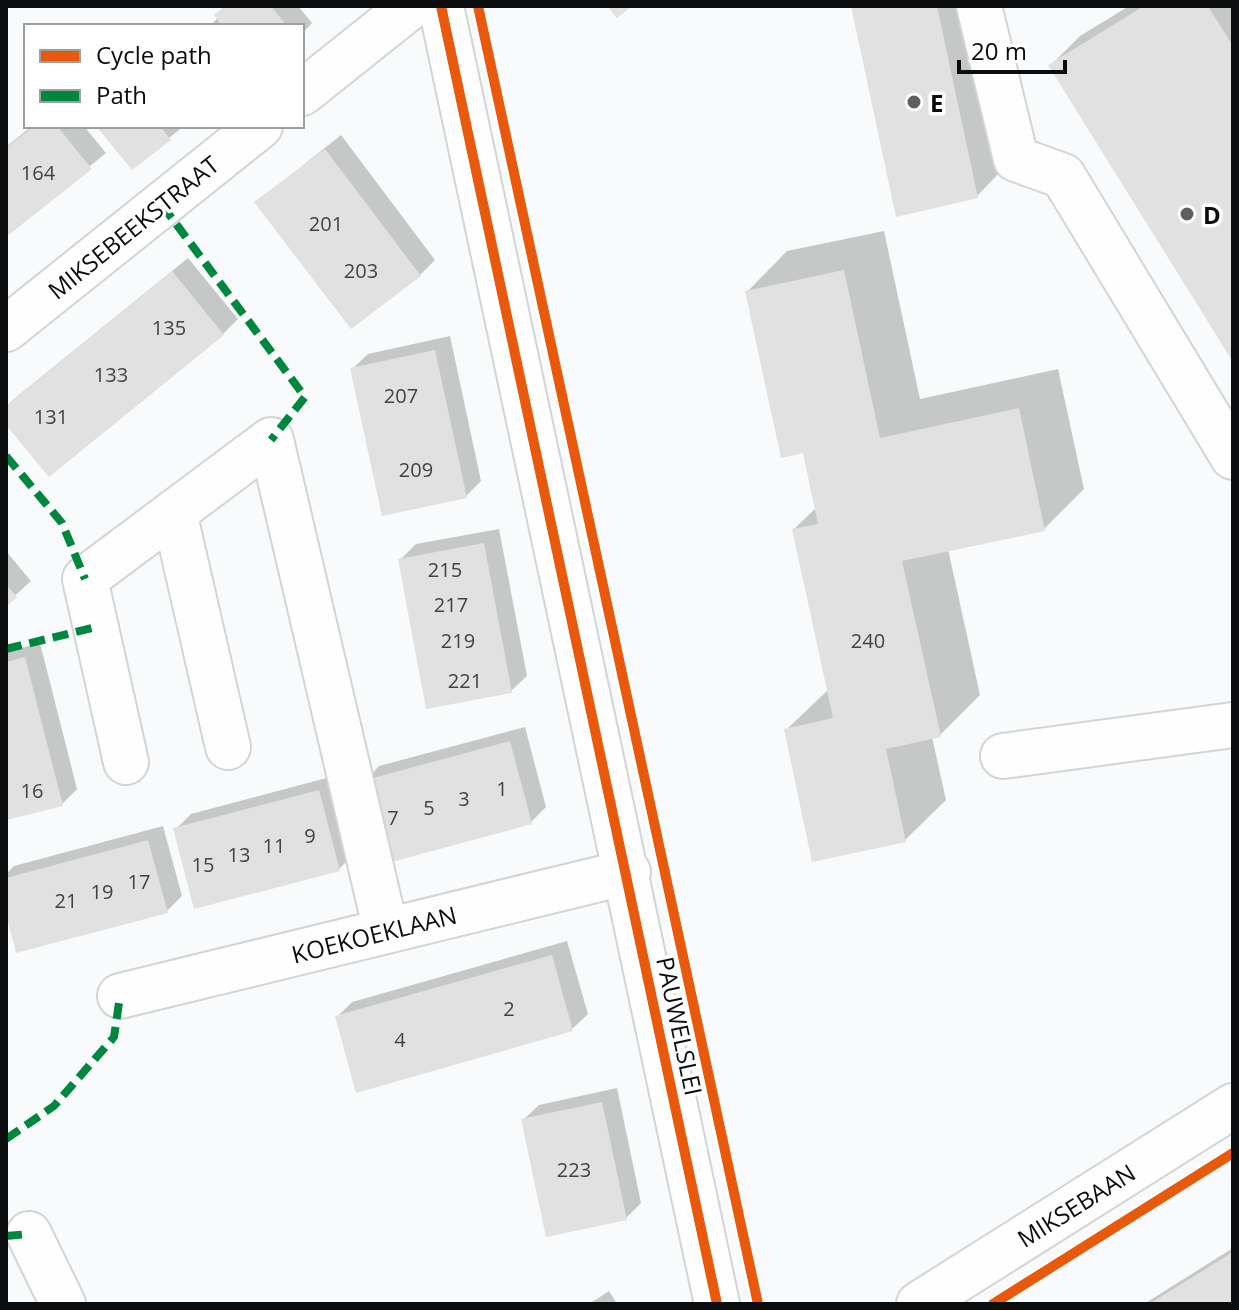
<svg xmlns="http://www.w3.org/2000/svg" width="1239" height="1310" font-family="'Open Sans',sans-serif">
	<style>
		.shadow { fill: #0003 }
		.building { fill: #e0e1e0 }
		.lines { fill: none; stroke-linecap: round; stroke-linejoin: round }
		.minor-casing { stroke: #d3d5d5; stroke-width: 48 }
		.minor { stroke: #fefefe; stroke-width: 44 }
		.quiet { stroke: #00873e; stroke-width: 8; stroke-dasharray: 16 8; stroke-linecap: butt }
		.cycleway-casing { stroke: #fff; stroke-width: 15 }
		.cycleway { stroke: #e8590c; stroke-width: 10 }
		.poi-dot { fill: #5e5f60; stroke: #fff; stroke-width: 3 }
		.labels { text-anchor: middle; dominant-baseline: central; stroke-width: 7; stroke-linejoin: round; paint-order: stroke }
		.number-label { font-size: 20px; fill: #424444 }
		.poi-label { font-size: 24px; font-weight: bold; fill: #0b0c0d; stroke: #fff; text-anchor: start }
		.street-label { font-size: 24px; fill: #0b0c0d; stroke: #fff }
	</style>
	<rect width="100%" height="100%" fill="#f8fafb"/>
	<!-- shadow -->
	<path class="shadow" d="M226,6H298L312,23L302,34V26H211Z
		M853,6H972L1006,166L977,196Z
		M1129,6H1233V359L1050,66L1080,36Z
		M32,126H84L106,153L6,235V147Z
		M99,126H184L169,138Z
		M341,135L435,260L420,275L257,202Z
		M884,231L920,399L1058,369L1084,489L1044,529L948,549L980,695L940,735L932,737L946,800L905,840L786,730L829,689L794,529L817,507L805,451L747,292L787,251Z
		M188,258L238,319L223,334L6,422V407L14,399Z
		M450,336L481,481L466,496L352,369L368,354Z
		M499,529L527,676L511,691L400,560L416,544Z
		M6,551L31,581L6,604Z
		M40,643L77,789L62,804L6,818V652Z
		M525,727L546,807L531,822L364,782L379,766Z
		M334,776L354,854L339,869L176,829L191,814Z
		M163,826L182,896L167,911L6,907V874L14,866Z
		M567,941L588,1014L572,1029L337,1017L352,1002Z
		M617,1088L641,1203L626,1218L523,1120L539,1105Z
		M1233,1248V1304H1144Z
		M609,1291L617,1304H589Z"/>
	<!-- building -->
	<path class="building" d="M225,6H271L287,26H222L214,15Z
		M607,6H632L617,18Z
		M851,6H937L978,198L896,217Z
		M1144,6H1208L1233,46V362L1048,65Z
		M34,126H57L92,169L6,237V148Z
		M96,126H160L171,140L132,170Z
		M325,149L421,276L351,329L254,202Z
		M844,270L880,438L1019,408L1045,531L902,561L941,737L886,749L906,842L812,862L784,729L833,718L792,529L818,524L803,453L781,458L745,291Z
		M172,271L224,335L49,477L6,425V406Z
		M435,350L467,498L382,516L350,368Z
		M484,543L512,693L426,709L398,559Z
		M6,584L17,597L6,607Z
		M25,657L63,806L6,820V662Z
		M510,741L532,824L384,864L362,781Z
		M319,790L340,871L194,909L173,828Z
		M148,840L168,913L16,953L6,915V878Z
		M552,955L573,1031L356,1093L335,1016Z
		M602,1102L627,1220L546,1237L521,1119Z
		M1233,1252V1304H1150L1162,1296Z"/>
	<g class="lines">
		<defs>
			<path id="minor" d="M441,6L717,1304
				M979,6L1016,159L1063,176L1233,457
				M302,93L411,6
				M6,329L260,126
				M174,512L228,747
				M1003,756L1233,725
				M126,762L85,579L271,440L386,931
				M120,996L628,872
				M29,1234L63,1304
				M919,1304L1233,1106"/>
		</defs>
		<!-- minor casing -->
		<use href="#minor" class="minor-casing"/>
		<!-- minor -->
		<use href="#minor" class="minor"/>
		<!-- quiet -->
		<path class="quiet" d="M162,205L305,397L271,440
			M6,456L62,523L85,579
			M6,649L96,627
			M6,1139L54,1106L114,1037L120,996
			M6,1236L29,1234"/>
		<defs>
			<path id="cycleway" d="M441,6L717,1304
				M478,6L758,1304
				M993,1304L1233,1153"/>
		</defs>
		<!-- cycleway casing -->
		<use href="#cycleway" class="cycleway-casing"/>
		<!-- cycleway -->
		<use href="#cycleway" class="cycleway"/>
	</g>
	<!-- markers -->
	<g class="poi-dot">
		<circle cx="914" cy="102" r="8"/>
		<circle cx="1187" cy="214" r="8"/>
	</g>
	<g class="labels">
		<!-- number labels -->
		<g class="number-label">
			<text x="38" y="172">164</text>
			<text x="326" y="223">201</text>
			<text x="361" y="270">203</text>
			<text x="169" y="327">135</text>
			<text x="111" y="374">133</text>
			<text x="401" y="395">207</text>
			<text x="51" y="416">131</text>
			<text x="416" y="469">209</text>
			<text x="445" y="569">215</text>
			<text x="451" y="604">217</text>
			<text x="458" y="640">219</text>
			<text x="868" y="640">240</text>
			<text x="465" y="680">221</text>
			<text x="502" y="788">1</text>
			<text x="32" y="790">16</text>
			<text x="464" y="798">3</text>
			<text x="429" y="807">5</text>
			<text x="393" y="817">7</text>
			<text x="310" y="835">9</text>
			<text x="274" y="845">11</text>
			<text x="239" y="854">13</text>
			<text x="203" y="864">15</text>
			<text x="139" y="881">17</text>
			<text x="102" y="891">19</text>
			<text x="66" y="900">21</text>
			<text x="509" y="1008">2</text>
			<text x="400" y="1039">4</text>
			<text x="574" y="1169">223</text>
		</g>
		<!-- poi labels -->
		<g class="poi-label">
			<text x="930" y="102">E</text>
			<text x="1203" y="214">D</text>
		</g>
		<!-- street labels -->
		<g class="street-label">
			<text transform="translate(133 227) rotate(-39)">MIKSEBEEKSTRAAT</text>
			<text transform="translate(374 934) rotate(-14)">KOEKOEKLAAN</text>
			<text transform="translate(680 1026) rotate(78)">PAUWELSLEI</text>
			<text transform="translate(1076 1205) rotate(-32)">MIKSEBAAN</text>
		</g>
	</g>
	<!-- border -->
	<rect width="1239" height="1310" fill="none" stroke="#0b0c0d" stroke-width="16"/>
	<!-- legend -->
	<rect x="24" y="24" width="280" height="104" fill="#ffffff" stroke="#9d9e9e" stroke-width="2"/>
	<rect x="40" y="50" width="40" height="12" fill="#e8590c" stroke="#9d9e9e" stroke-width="2"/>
	<text x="96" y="64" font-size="24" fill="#0b0c0d">Cycle path</text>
	<rect x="40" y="90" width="40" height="12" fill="#00873e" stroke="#9d9e9e" stroke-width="2"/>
	<text x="96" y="104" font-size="24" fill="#0b0c0d">Path</text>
	<!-- scale -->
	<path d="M959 60v12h106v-12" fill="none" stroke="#0b0c0d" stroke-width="4"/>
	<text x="971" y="60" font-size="24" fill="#0b0c0d" stroke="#ffffff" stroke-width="6" paint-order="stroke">20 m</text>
</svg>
